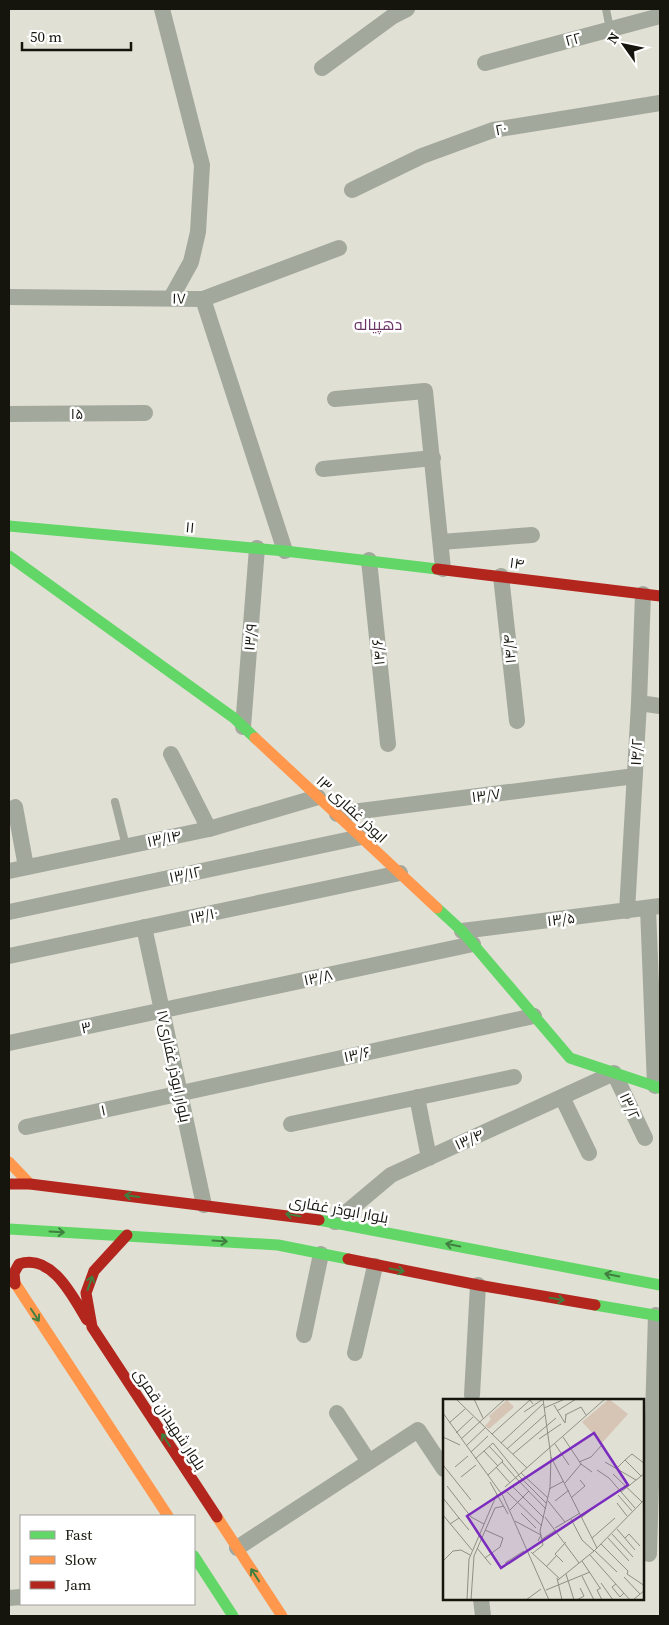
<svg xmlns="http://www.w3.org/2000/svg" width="669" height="1625" font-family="'Source Serif 4',Cairo,serif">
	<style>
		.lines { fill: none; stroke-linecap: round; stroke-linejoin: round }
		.lane { stroke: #a3a89d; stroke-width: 8 }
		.street { stroke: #a3a89d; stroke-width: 16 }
		.fast { stroke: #63d668; stroke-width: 11 }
		.slow { stroke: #ff974d; stroke-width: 11 }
		.jam { stroke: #b3261e; stroke-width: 11 }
		.oneway { stroke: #407f3f }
		.labels { text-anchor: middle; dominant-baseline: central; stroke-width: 5; stroke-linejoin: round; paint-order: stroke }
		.street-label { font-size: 15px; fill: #15150d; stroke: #fff }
		.neighbourhood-label { font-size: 16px; fill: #6c3766; stroke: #fff }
		.inset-road { fill: none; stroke: #8f8f84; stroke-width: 1 }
		.view { fill: #7b2cbf; fill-opacity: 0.15; stroke: #7b2cbf; stroke-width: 2.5 }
		.inset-edge { fill: none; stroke: #15150d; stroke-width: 2.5 }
	</style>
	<rect width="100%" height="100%" fill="#e0e0d4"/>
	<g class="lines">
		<!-- lane -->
		<path class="lane" d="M606,9L610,29
			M115,802L126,846"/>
		<!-- street -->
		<path class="street" d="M162,9L202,165L198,232L191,262L171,298
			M485,63L660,16
			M322,68L393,16L407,9
			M352,190L422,156L493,130L660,103
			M9,297L203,299L339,248
			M203,299L285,551
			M335,399L425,391L443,569
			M9,414L145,413
			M323,469L433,458
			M441,542L532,535
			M369,560L388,744
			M501,576L517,721
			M639,703L660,706
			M243,727L257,548
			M171,754L209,829
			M15,807L26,867
			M337,814L635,776
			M9,871L209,829L318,797
			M648,908L655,1086
			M627,911L639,703L643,594
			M9,912L361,837
			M144,927L204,1205
			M462,931L660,906
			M9,956L400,873
			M9,1043L473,944
			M417,1097L429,1158
			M562,1097L589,1153
			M291,1124L514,1077
			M26,1127L534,1016
			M335,1222L391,1175L614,1073L645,1138
			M304,1335L321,1254
			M355,1353L375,1266
			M472,1395L478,1285
			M337,1413L369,1462
			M237,1548L418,1430L444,1469
			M649,1554L656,1315
			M9,1598L21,1597
			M481,1599L483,1616"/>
		<!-- fast -->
		<path class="fast" d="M9,526L285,551L437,569
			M9,556L234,718L255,738
			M437,908L462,931L570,1058L660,1088
			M319,1220L660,1285
			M9,1229L278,1245L348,1259
			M595,1305L660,1316
			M194,1556L233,1616"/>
		<!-- slow -->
		<path class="slow" d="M255,738L437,908
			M9,1162L30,1184
			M9,1274L168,1516
			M217,1517L282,1616"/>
		<!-- jam -->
		<path class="jam" d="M437,569L660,596
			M9,1184H30L319,1220
			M127,1235L94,1271L86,1293L92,1327L217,1517
			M348,1259L478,1285L595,1305
			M15,1284L14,1273L19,1264C52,1253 73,1297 87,1320"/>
	</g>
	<!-- one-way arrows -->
	<defs><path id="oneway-shaft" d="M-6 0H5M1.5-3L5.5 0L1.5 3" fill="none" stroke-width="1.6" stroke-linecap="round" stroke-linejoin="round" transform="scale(1.25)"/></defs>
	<g class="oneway">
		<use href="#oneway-shaft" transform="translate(132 1196) rotate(-173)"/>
		<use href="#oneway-shaft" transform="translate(293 1215) rotate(-171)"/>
		<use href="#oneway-shaft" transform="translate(57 1232) rotate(3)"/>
		<use href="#oneway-shaft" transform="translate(220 1241) rotate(4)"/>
		<use href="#oneway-shaft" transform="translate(453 1245) rotate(-169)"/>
		<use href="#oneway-shaft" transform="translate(397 1270) rotate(11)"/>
		<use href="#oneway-shaft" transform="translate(612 1275) rotate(-169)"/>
		<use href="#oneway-shaft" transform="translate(90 1283) rotate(-71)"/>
		<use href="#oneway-shaft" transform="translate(557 1299) rotate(10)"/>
		<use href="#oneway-shaft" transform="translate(35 1315) rotate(57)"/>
		<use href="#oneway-shaft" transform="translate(166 1440) rotate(-123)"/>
		<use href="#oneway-shaft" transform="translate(255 1575) rotate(-123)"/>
	</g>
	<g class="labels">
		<!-- street labels -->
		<g class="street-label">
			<text transform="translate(573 39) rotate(-15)">۲۲</text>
			<text transform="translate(501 129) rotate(-11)">۲۰</text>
			<text transform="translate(179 298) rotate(1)">۱۷</text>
			<text x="77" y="413">۱۵</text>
			<text transform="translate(190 527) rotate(5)">۱۱</text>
			<text transform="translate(517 563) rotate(7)">۱۴</text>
			<text transform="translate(250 637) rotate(-85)">۱۳/۹</text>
			<text transform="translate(509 649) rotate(-96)">۱۴/۴</text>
			<text transform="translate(378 652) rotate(-96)">۱۴/۶</text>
			<text transform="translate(636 752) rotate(-87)">۱۴/۲</text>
			<text transform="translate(486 795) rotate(-7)">۱۳/۷</text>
			<text transform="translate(352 809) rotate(43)">۱۳ ابوذر غفاری</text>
			<text transform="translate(164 838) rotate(-12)">۱۳/۱۴</text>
			<text transform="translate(185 874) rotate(-12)">۱۳/۱۲</text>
			<text transform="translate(204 915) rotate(-12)">۱۳/۱۰</text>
			<text transform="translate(561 919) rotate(-7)">۱۳/۵</text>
			<text transform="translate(318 977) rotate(-12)">۱۳/۸</text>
			<text transform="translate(86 1027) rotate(-12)">۳</text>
			<text transform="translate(357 1054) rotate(-12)">۱۳/۶</text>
			<text transform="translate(174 1066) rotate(78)">بلوار ابوذر غفاری۱۷</text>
			<text transform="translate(630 1106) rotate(65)">۱۳/۲</text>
			<text transform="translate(103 1110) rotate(-12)">۱</text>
			<text transform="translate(469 1139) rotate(-25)">۱۳/۴</text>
			<text transform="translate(339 1209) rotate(10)">بلوار ابوذر غفاری</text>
			<text transform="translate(170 1419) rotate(57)">بلوار شهیدان قمری</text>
		</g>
		<!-- neighbourhood labels -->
		<g class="neighbourhood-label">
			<text x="378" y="324">دهپیاله</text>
		</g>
	</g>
	<!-- overview -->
	<g transform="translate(443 1399)">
		<rect width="201" height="201" fill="#e0e0d4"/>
		<path d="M166,0L185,15L159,44L139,23ZM64,1L71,8L46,30L42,27L48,20L46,17Z" fill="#d6c4b4"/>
		<path class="inset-road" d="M13,0L84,69M31,0L40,19M100,0L108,58L154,149M111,6L122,24L123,16M101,9L122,0M114,12L133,0M81,13L100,0M0,14L60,97L106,201M122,16L138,8L143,16M6,24L22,10M13,34L30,18M49,35L87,1L90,5M0,38L17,46M120,38L138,65L149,73M18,40L62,0M96,40L118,25M58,44L100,5M112,45L126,66M23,47L42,29M64,50L102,16M41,52L55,67M28,53L45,37M70,55L113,19M32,60L50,44L76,76M182,61L189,55L202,65M59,63L73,79M136,63L148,58L158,47M162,63L193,81M0,66L28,101M12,68L25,57M53,68L67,84M174,69L182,61L198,77M154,71L166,79L192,109M78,74L105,99M170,75L199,103M45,76L60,62L46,47M75,76L103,104M18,78L33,66M73,79L103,110M47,83L65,115M122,84L138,65M4,87L28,118L41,125M62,88L162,0M70,88L101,119M106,90L121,82M64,93L99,127M178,93L202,74M175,96L189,112M129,98L142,87L137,81M0,99L16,119L7,125M105,102L122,123M112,102L126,91M174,104L184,117M67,111L86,92M78,114L93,129M0,116L29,151M102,118L136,164M139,118L153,107M16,119L26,131M128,120L139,141L151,152M72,122L98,136L95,142M112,129L137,114M174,130L192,151M42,131L60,139L57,148L42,159M169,135L190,158M149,139L172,119M165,139L186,162M182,139L186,135L197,147M99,140L113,131M158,145L185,172L184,175L202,187M34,149L48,166M152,152L174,173M88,153L117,180M90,154L100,146L97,132L107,89L108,58M147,156L187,201M0,162L10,152L18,151L27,156M139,162L157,189M120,163L112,155L123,143M62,164L81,152M103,168L114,156M123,175L131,201M139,177L151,201M181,178L197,195M114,179L119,201M115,181L151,152L202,100M158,184L170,201M173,185L169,188L177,198L181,194M158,189L154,191L159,201M103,191L147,173M24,201L26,160L54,95M28,201L31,157L52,109L61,107M83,201L98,190M134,201L141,197L137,189M190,201L202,191"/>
		<path class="view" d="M151,34L185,86L58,169L24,117Z"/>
		<rect width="201" height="201" class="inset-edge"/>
	</g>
	<!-- border -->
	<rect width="669" height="1625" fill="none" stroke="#15150d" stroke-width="20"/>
	<!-- legend -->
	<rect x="20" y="1515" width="175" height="90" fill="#ffffff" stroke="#a1a19e"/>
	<rect x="30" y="1531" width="25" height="8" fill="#63d668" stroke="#a1a19e"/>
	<text x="65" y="1540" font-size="15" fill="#15150d">Fast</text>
	<rect x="30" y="1556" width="25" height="8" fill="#ff974d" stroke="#a1a19e"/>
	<text x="65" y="1565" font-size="15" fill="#15150d">Slow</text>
	<rect x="30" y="1581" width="25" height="8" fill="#b3261e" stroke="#a1a19e"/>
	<text x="65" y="1590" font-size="15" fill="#15150d">Jam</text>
	<!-- north arrow -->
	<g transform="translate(624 45) rotate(303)" stroke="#ffffff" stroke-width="4" paint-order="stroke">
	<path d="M0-4L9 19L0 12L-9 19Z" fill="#15150d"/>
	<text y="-8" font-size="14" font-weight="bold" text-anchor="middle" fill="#15150d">N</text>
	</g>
	<!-- scale -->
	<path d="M22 42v8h109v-8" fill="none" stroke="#15150d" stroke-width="2.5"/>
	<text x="30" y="42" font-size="15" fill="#15150d" stroke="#ffffff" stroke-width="4" paint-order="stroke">50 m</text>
</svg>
